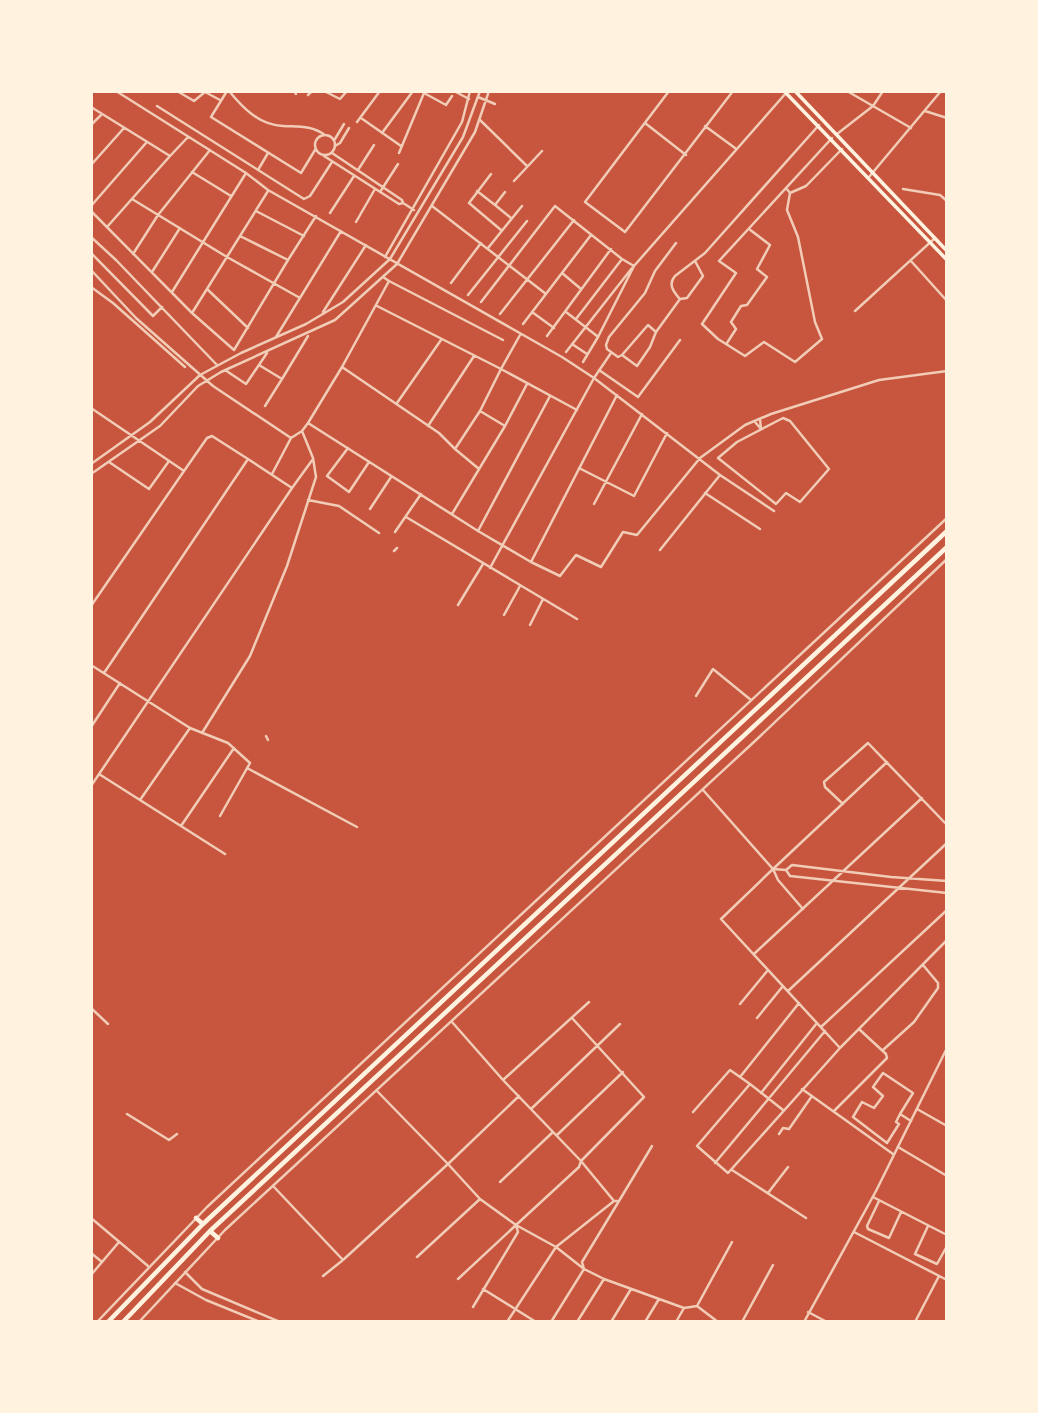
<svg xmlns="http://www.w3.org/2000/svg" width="1038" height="1413" font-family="Commissioner,sans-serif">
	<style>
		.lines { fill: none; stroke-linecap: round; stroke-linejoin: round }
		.minor { stroke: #f1ccb7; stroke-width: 2.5 }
		.tertiary { stroke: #f1ccb7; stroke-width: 2.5 }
		.secondary { stroke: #fff3e0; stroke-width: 3.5 }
		.trunk { stroke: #fff3e0; stroke-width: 4.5 }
	</style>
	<rect width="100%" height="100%" fill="#c8553d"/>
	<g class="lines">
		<!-- minor -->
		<path class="minor" d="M116,91L246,173L268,190L562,357L594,378L720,475L774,511
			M177,91L194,101L205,92L220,100
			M227,91L211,117L301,173L315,150
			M229,91C243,108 259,125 283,126C298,127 311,125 325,135
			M294,91L296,94
			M324,91L340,99L347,91
			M454,91L469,99
			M669,91L585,202L625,232L733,91
			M847,91L911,128
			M424,93L446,105L452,96
			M308,95L312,91
			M478,97L495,104
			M157,106L304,199L310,196L332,162
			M91,107L170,156L188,137
			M925,111L947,118
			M361,118L401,146
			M480,120L527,166
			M357,122L380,91
			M645,123L686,155
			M91,125L102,114
			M705,126L735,148
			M382,133L413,91
			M837,134L873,106L883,91
			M315 145a10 10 0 1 1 20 0a10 10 0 1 1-20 0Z
			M335,139L344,124
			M335,146L340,143L349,128
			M332,153L402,200L403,203L414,210
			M399,153L424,93L422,91
			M324,156L399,204L403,203
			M91,165L124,128
			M258,170L268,153
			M358,170L374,145
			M192,172L231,196
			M491,174L469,203L501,230
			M869,177L941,91
			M514,181L542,151
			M786,188L790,193L787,210L798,237L815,322L822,339L795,362L764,342L745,356L718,339L702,324L736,273L719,261L832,138
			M903,189L940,195L947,201
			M477,191L495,205L505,192
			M380,192L398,164
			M790,193L806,186L842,149
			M132,199L227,257L300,298
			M495,205L511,218
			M91,206L146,143
			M432,206L546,294
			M91,211L192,313L234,350L288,260
			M256,211L304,236
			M330,213L354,176
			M356,222L375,189
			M107,227L170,156
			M240,236L288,260L316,216
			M91,237L116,260L217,365
			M676,243L655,271L645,293L609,337L606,345L607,349L618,357L622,355L648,325L656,332L680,299L687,298L703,276L695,261
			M488,248L522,206
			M91,253L153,316L162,307
			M133,254L158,215L210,150
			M385,257L462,122L470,91
			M622,259L634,266
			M911,261L947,301
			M91,270L136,318L213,386L291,438
			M152,272L180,228
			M562,273L581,289
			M383,277L389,281L342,367L308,423L478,531L531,562L560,576L576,555L601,567L623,532L637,535L700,458L745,425L771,414L879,380L947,371
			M389,281L503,340
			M451,283L481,243
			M91,287L113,303L185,367
			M207,289L248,328
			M172,292L246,173
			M468,295L527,221
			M679,298C673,291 668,284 675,276L705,253L819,125
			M481,302L555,206L622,259L576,319
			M377,306L501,369L520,335
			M855,311L935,238
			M323,312L366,245
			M532,312L554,328
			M566,312L597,336
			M192,313L268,191
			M500,314L574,220
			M523,324L591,235
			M547,336L611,249
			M276,337L341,231
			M727,343L736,329L731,322L741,306L747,305L767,277L757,269L770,245L749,229
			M572,344L587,354
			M566,352L632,268
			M622,355L637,366L650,347L656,332
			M583,362L598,337L634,266L786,93
			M259,365L282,379L308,336
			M342,367L439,433L455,449
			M225,370L246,384L267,353
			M599,370L638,397L680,340
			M397,403L441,340
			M265,406L282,379
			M91,408L184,471L91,606
			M783,418L790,421L829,469L800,502L786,493L776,504L718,458L737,442Z
			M755,422L761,429L760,419
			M428,426L474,356
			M505,426L527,384
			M348,448L327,476L349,492L369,462
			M109,462L149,489L169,461
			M91,464L150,422L200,375L241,353L306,324L343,302L390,259L463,137L480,91
			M579,468L634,496L667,433
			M479,469L455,449L480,411
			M91,474L160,426L198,386L221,372L335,320L397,264L475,132L489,91
			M272,474L291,438L302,431L308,423
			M292,488L313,459
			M705,493L760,529
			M308,500L339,506L379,533
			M594,504L642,414
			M370,509L391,477
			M452,514L505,426L480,411L501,369L577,410
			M406,517L577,619
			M478,531L550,396
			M395,532L421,494
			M660,550L720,475
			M394,551L397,548
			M531,562L617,395
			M490,568L594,378L611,353
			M458,605L483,564
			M504,615L520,586
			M530,625L543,599
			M91,665L190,728L228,743L250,763L220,816
			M104,673L248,459L212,436L207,438L184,471
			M696,696L713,669L751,700
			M91,727L120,683
			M202,733L250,656L287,566L316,477L313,458L302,431
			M266,736L268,740
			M247,768L357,827
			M99,774L225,854
			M91,786L292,488L248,459
			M703,790L773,869L786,870L790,876L947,893
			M140,800L190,728
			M843,804L825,787L824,782L868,743L947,825
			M181,826L234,748
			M773,869L721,919L840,1048
			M786,870L792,865L891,877L947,881
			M803,909L778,880L773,869L887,762
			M755,953L922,798
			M788,991L947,843
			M740,1004L768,970
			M91,1008L108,1024
			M757,1018L783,986
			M452,1022L503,1080L581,1161L644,1097L572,1018
			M821,1027L947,910
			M883,1050L914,1022L938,988V983L923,965
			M740,1077L799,1003
			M503,1080L589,1002
			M802,1089L893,1154
			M377,1091L448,1164L519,1096
			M761,1093L817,1023
			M531,1109L620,1024
			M917,1109L947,1126
			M783,1110L750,1084L697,1146L728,1173L840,1048L947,940
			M834,1111L887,1058L886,1054L860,1030
			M693,1112L730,1070L750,1084
			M127,1114L169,1140L177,1134
			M900,1114L896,1122L899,1124L887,1143L853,1117L862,1102L874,1108L883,1096L873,1087L883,1073L913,1093L900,1114L911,1121
			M779,1134L783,1128L789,1129L812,1096
			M557,1135L623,1072
			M898,1147L947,1176
			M715,1163L825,1031
			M732,1170L806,1218
			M500,1182L553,1132
			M274,1187L343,1260L448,1164L480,1199
			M768,1193L788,1167
			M873,1197L947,1235
			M619,1201L652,1146
			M879,1201L867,1226L868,1229L889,1238L901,1212
			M91,1218L148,1266
			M516,1225L556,1247L614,1201
			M928,1226L915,1254L937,1264L947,1246
			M854,1232L947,1280
			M91,1253L102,1262
			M417,1257L480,1199L516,1225L458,1279
			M185,1272L202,1289L280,1322
			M91,1275L119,1242
			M323,1276L343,1260
			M175,1283L206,1300L260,1322
			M483,1289L536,1322
			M697,1306L732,1242
			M473,1307L518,1232L516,1225L579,1167L581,1161L614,1201H619L582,1262L584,1269L604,1279L684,1308L676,1322
			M684,1308L697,1306L718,1322
			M808,1312L827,1322
			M507,1322L556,1247L584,1269L551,1322
			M577,1322L604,1279
			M611,1322L631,1289
			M645,1322L659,1299
			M742,1322L773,1265
			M915,1322L939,1276"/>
		<!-- tertiary -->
		<path class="tertiary" d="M97,1322L207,1207L947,518
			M139,1322L225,1230L755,741L947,559
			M804,1322L876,1191L947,1048"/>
		<!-- secondary -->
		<path class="secondary" d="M784,91L947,260
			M795,91L947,251"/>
		<!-- trunk -->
		<path class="trunk" d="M196,1218L203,1224
			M210,1231L218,1238
			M108,1322L203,1224L947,531
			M123,1322L210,1231L947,547"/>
	</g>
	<!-- border -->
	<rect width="1038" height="1413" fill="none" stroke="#fff3e0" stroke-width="186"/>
</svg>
